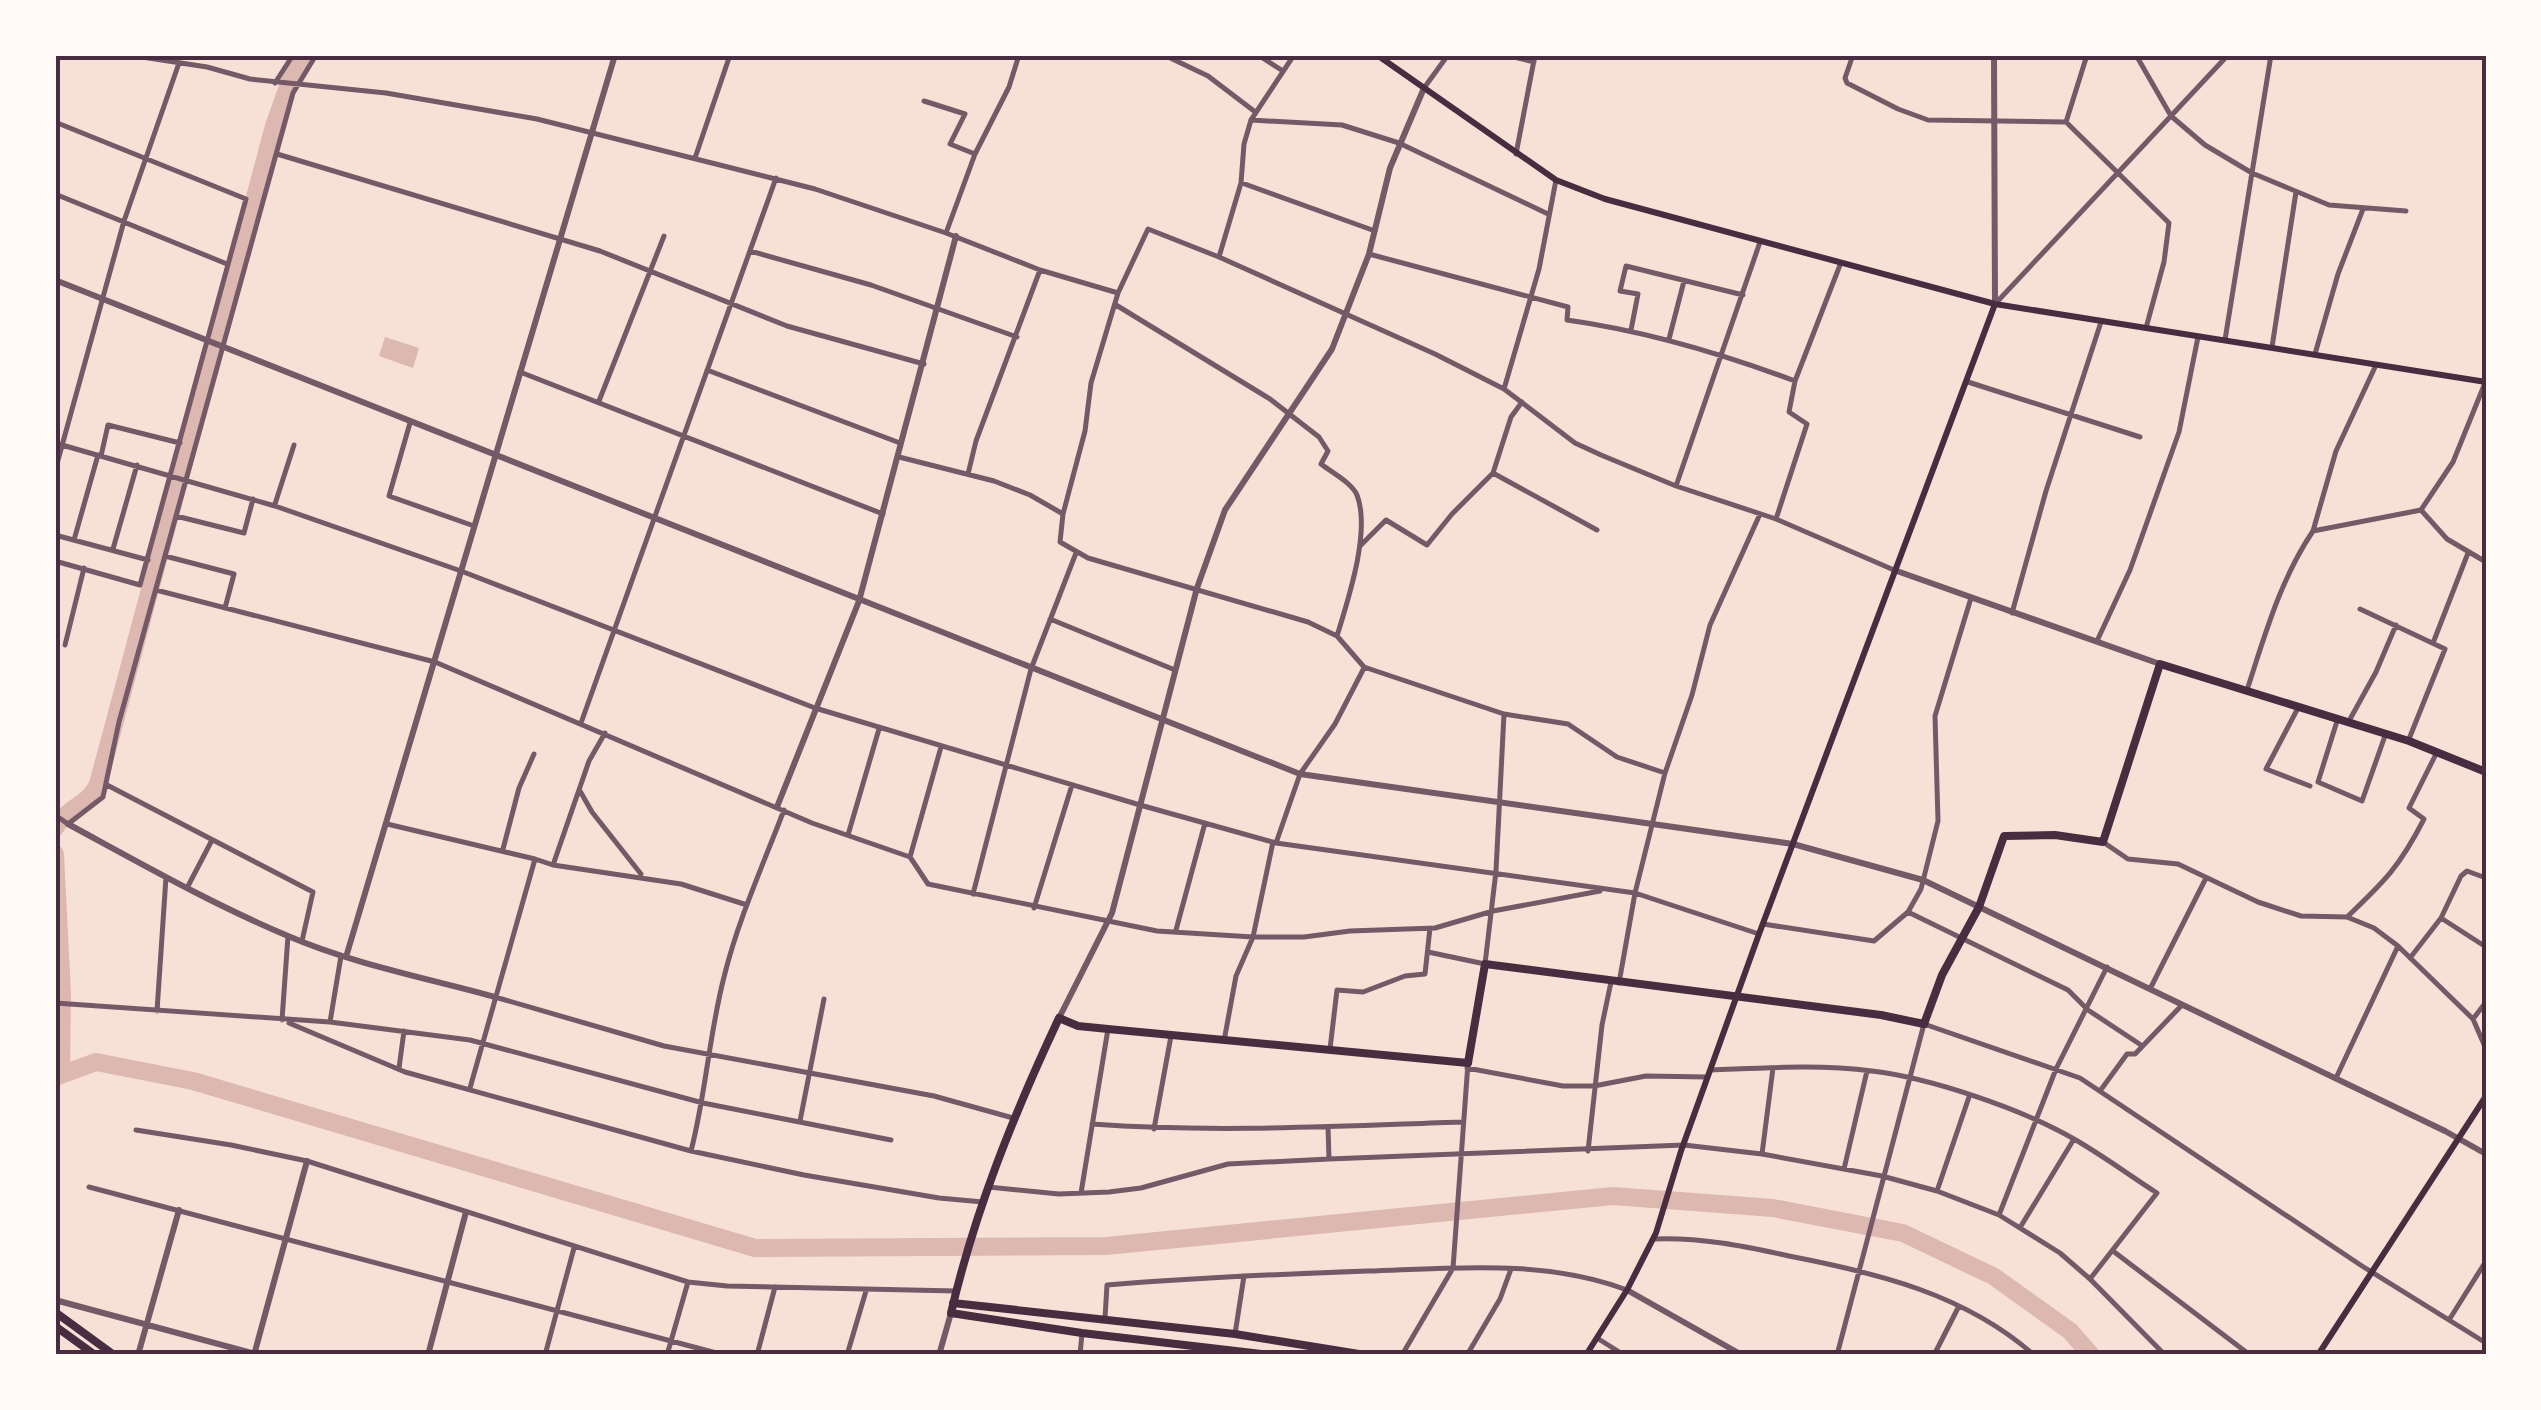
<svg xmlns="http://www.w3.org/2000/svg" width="2541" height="1410" font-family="Roboto,sans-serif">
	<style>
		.water { fill: #dcb8b0 }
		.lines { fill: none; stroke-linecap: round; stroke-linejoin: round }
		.river { stroke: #dcb8b0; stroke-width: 18 }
		.minor { stroke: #755966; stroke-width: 5 }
		.tertiary { stroke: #755966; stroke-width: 6 }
		.secondary { stroke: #4a2c40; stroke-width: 6 }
		.primary { stroke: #4a2c40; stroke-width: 8 }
		.trunk { stroke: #4a2c40; stroke-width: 8 }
		.neatline { fill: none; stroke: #4a2c40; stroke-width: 4 }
	</style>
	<rect width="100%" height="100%" fill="#f7e1d7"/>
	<!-- water -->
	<path class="water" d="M385,337L419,348L413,368L379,356Z"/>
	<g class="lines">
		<!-- river -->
		<path class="river" d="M55,828C66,808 89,805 98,784L274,126L294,70L304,55
			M55,854L62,994L61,1074
			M55,1077L96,1062L193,1081L755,1248L1106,1246L1613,1196L1773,1208L1903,1233L1993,1276L2070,1331L2091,1355"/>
		<!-- minor -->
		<path class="minor" d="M129,55L207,67L250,79L386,93L537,119L815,189L946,233L1040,270L1118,293
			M1164,55L1208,76L1254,111
			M1258,55L1283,71
			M1506,55L1534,62
			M1853,55L1845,78L1847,83L1898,109L1928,120L2066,122L2169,223L2164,262L2146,328
			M2136,55L2171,116L2205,145L2252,173L2329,205L2406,211
			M275,83L293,55
			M1424,88L1448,55
			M924,101L965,114L950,144L975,154
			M1251,120L1342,125L1399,143L1548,214
			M55,122L246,199L140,585L55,561
			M2066,122L2087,55
			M277,154L600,251L787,326L924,364
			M1516,154L1535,55
			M695,158L730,55
			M1242,183L1375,231
			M55,194L227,264
			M946,233L975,154L1009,87L1019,55
			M750,251L871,285L1017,337
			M1369,254L1568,307L1567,320C1646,331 1720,353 1795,381L1789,412L1807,424L1776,519
			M1219,257L1241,183L1244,144L1251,120L1294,55
			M1995,304L2228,55
			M1116,305L1270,399L1319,437L1328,451L1321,464C1331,472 1352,483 1357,495C1371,531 1348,600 1337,636
			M1631,330L1638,294L1620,291L1626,266L1743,295
			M1669,339L1684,281
			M2225,340L2271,55
			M2272,347L2296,192
			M2315,354L2338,274L2363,209
			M707,370L900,443
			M520,372L883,514
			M1795,381L1840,265
			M1968,382L2140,437
			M1504,389L1539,269L1556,180
			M599,401L664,236
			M410,423L389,496L474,526
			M55,443L275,506L461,571L815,708L1140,805L1276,843L1635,893L1759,934
			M101,456L108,425L180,443
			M899,457L994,481L1030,495L1063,514
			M55,471L124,221L179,63
			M1493,473L1597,530
			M968,474L976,441L1040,270
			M1676,486L1760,242
			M275,504L294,445
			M2421,510L2447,539L2486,562
			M176,516L244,533L253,499
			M2313,531L2336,451L2376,365
			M55,535L148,560
			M74,540L98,455
			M1360,546L1386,520L1427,545L1452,514L1493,473L1511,417L1522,402
			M113,549L137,465
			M165,556L234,574L225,608
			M156,590L435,662L812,823L910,857L928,884L1157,931L1253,937H1304L1350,931L1435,928L1493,911L1600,891
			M2360,609L2445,649L2409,739
			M2012,613L2046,491L2101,322
			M1050,619L1175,670
			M2097,641L2130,570L2179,432L2198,337
			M2433,643L2468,553
			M65,645L84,568
			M2247,690C2265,635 2280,580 2313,531L2421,510L2453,462L2485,383
			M2299,706L2266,769L2310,786
			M1504,714L1568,724L1617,757L1665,773
			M2338,718L2318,782L2362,801L2386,733
			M2349,721L2376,672L2396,625
			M581,723L776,178
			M107,785L313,892L302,941
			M580,791L592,812L641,874
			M55,815L68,824L103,797L119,722L293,93L316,55
			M387,824L535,859
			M848,835L879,729
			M2103,842L2128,859L2178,864L2258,902L2301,916L2347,917L2374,928L2398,946L2473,1019L2486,1049
			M1276,843L1300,774L1335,724L1364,668
			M503,849L519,788L534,754
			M910,857L941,747
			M553,865L681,884L747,905
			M187,888L211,842
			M973,894L1031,669L1076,553
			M1034,908L1072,785
			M1908,912L1921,889L1938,821L1935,716L1971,598
			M2347,917C2385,881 2400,866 2424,819L2409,808L2437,752
			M2441,918L2486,947
			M1763,924L1874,941L1908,912L2068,990L2088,1010L2141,1045
			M1176,930L1205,823
			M1428,952L1485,964L1496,871L1504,714L1364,667L1337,636L1308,622L1088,558L1060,542L1063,514L1085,431L1091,383L1118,293L1148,229L1219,257L1435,354L1504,389L1575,443L1601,455L1676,486L1776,519L1894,570
			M2410,958L2441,918L2461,876L2467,871L2486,878
			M1619,983L1635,893L1665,773L1692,695L1710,625L1760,514
			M2150,989L2206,878
			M495,997L664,1046L934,1096L1013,1118
			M55,1003L330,1022L470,1040L703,1103L891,1140
			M157,1011L166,877
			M2473,1019L2486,1002
			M282,1020L288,936
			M330,1022L341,956
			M289,1023L405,1072L691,1151L804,1175L939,1198L983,1202
			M1224,1041L1236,976L1253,937L1273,842
			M1330,1049L1337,990L1363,992L1405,976L1425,974L1430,928
			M399,1068L404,1031
			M1467,1068L1563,1086H1594L1646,1076L1707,1077
			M1711,1070C1764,1068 1819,1064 1872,1071C1931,1078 2022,1109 2074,1139C2102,1155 2129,1175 2157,1193L2090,1279
			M2336,1078L2398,946
			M470,1088L535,859L553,865L589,761L605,733
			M2100,1091L2127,1054H2135L2182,1005
			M800,1121L824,999
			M1092,1124C1216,1133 1339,1126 1462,1122
			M1328,1127L1329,1159
			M1154,1129L1171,1036
			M136,1130L231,1145L307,1161L688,1282L727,1286L956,1291
			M691,1151C706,1093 709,1035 724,977C738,920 763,865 784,810
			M1588,1151L1602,1025L1611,982
			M1762,1154L1773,1068
			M1844,1169L1867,1071
			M89,1187L724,1355
			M988,1187L1059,1194L1109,1192L1141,1188L1228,1164L1329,1159L1684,1145L1762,1154L1882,1176L1937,1191L1999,1215L2060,1253L2090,1279L2165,1355
			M1937,1191L1969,1097
			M1081,1193L1108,1029
			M1999,1215L2056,1069L2107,967
			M2021,1226L2074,1139
			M1653,1239C1700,1237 1744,1246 1789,1256C1877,1273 1965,1294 2034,1355
			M2113,1251L2250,1355
			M1105,1318L1107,1285C1194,1278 1281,1274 1368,1271C1455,1268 1545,1259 1627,1290
			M2449,1320L2486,1261
			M1235,1334L1244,1276
			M1597,1338L1624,1355
			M545,1355L574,1248
			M667,1355L688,1282
			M757,1355L775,1287
			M847,1355L866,1291
			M1080,1355L1082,1333
			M1402,1355L1453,1268L1468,1063
			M1467,1355L1500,1299L1511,1269
			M1837,1355L1924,1024L2080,1078L2362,1266L2486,1343
			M1934,1355L1959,1306"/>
		<!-- tertiary -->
		<path class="tertiary" d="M1994,55L1995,304
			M55,280L1300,774L1793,844L1923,880L2445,1131L2486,1154
			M1894,570L2160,664
			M777,807L859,601L956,236
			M68,824C140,863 212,904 288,936C353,964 426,978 495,997
			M346,957L615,55
			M1059,1018L1112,913L1197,588L1225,510L1332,349L1369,254L1390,168L1424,88
			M1627,1290L1742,1355
			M55,1300L259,1355
			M138,1355L179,1210
			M254,1355L307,1161
			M428,1355L466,1212
			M939,1355L951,1313"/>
		<!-- secondary -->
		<path class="secondary" d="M1377,55L1556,180L1605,199L1995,304L2486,382
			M1586,1355L1627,1290L1656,1233L1681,1151L1759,934L1995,304
			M2318,1355L2486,1096"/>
		<!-- primary -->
		<path class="primary" d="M953,1303L1235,1334L1365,1355
			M1270,1355L1082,1333L951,1313C975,1210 1014,1114 1059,1018L1078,1026L1108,1029L1468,1063L1485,964L1881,1015L1924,1024L1942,975L1979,907L2004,836L2055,835L2103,842L2160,664L2409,741L2486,772"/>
		<!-- trunk -->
		<path class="trunk" d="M55,1312L114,1355
			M55,1326L95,1355"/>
	</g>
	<!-- border -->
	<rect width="2541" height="1410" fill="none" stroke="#fffaf5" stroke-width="115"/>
	<rect x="58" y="58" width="2426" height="1294" class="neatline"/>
</svg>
